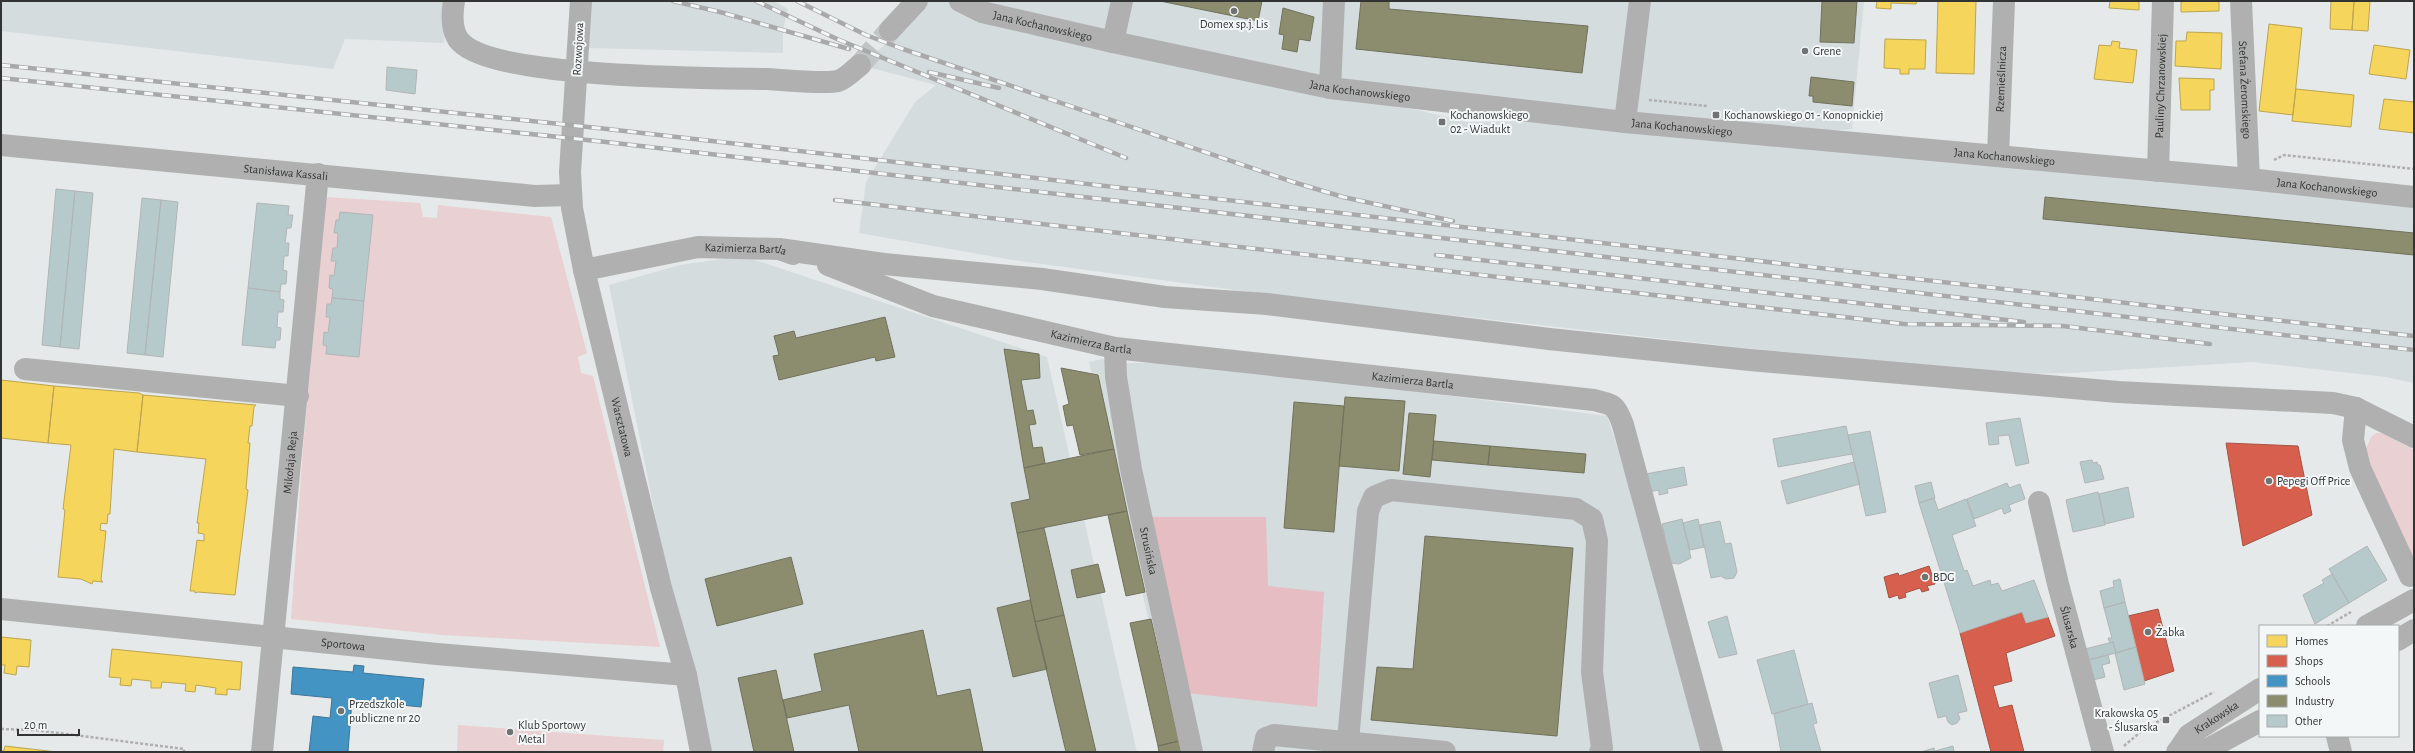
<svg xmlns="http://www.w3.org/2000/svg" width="2415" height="753" font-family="'Alegreya Sans',sans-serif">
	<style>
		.built { fill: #d4dcdd }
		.green { fill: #e9d0d3 }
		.forest { fill: #e5bdc2 }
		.homes { fill: #f6d55c; stroke: #bba550 }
		.shops { fill: #d6604d; stroke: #a55346 }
		.schools { fill: #4393c3; stroke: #3e7698 }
		.industry { fill: #8c8c6e; stroke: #71725d }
		.building { fill: #b6cacc; stroke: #b2b5b5 }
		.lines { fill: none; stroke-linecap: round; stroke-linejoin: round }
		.minor-tunnel { stroke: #c2c5c5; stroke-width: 22; stroke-dasharray: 22 11; stroke-linecap: butt }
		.path { stroke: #afafaf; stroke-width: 2.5; stroke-dasharray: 3 2; stroke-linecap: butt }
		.minor { stroke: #b0b0b0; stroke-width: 22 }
		.rail-casing { stroke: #a9a9a9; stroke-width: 4.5 }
		.rail { stroke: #f3f7f8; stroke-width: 3; stroke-dasharray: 9; stroke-linecap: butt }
		.poi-dot { fill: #717373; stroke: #f3f7f8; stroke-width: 1.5 }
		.labels { text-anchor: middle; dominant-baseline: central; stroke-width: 4; stroke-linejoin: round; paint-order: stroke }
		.poi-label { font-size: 12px; fill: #323434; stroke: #f3f7f8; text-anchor: start }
		.street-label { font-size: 12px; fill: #323434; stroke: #f3f7f8 }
	</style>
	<rect width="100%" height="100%" fill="#e6e9e9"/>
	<!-- built -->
	<path class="built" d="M1,1H448L444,43L345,39L333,69L1,31Z
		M590,1H774L788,9L783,30V53L588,48Z
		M925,1H954L1468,122L1558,121L2414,198V383L2386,377L2252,362L2071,373L1978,374L1272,295L1013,260L859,233L866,182L915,102L936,85L860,65L886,44Z
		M984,1H1328L1325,78L987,3Z
		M1341,1H1864L1852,129L1825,131L1620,112L1336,79Z
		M743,256L1047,357L1137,752H708L661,544L609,285L680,265Z
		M1102,359L1117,363H1197L1607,416L1717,752H1179L1089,362Z"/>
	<!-- green -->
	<path class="green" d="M326,197L420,203L423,217L437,218L438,205L551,217L587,353L578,357L581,373L593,376L660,647L442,635L291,619L303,448Z
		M2376,433H2382L2414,450V561L2382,506L2366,449L2371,437Z
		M458,725L664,740L663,752H457Z"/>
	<!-- forest -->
	<path class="forest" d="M1132,517H1266L1268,586L1324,592L1317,707L1167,691Z"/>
	<!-- homes -->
	<path class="homes" d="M1877,1H1917L1916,4L1891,3V9L1876,8Z
		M1938,1H1976L1974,74L1936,73Z
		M2110,1H2139V10L2109,8Z
		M2181,1H2219V11L2181,12Z
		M2331,1H2354L2352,30L2330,29Z
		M2354,1H2370L2368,31L2352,30Z
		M2269,24L2302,28L2293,115L2259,111Z
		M2187,32L2222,33L2221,69L2175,66L2176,41H2186Z
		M1885,39L1926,40L1925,69H1909V74H1900V69L1884,68Z
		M2112,41L2120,42L2119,48L2137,50L2133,83L2094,79L2099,45L2111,46Z
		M2374,45L2410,50L2406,79L2369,74Z
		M2179,78L2214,79V90H2210V110H2181Z
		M2296,89L2354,95L2351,127L2292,121Z
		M2384,99L2414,102V133L2379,129Z
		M1,380L54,386L48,443L1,438Z
		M54,386L139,393L143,395L137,452L114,449L110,514H108L107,524L101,523L100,530L106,531L101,580L103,582L93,581L92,584L81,579L58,577L65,510L63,509L71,445L48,443Z
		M143,395L256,405L254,407L252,426H250L248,443H250L246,489L248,490L235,595L198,592L195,593V591H190L197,540L204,541V534L198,533L199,523H197L206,459L137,452Z
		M1,637L31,640L29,667L17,666L16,675L4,673L5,665H1Z
		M112,649L242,662L240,690L227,689V695L215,694L216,688L196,685L195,692L185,691L186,684L162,682L161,688H151V681L132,679L131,686L120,685L121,678L109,677Z
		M5,746L57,752H1L4,750Z"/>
	<!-- shops -->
	<path class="shops" d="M2226,443L2298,446L2312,515L2243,546Z
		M1929,566L1935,584L1927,586L1929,590L1922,592L1920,588L1905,593L1906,597L1899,599L1898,595L1889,598L1884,577L1898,573L1899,576Z
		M2158,609L2174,671L2144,681L2128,616Z
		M2022,612L2026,623L2048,617L2055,636L2006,653L2012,681L1993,686L1999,708L2012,705L2024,752H1991L1960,633Z"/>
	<!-- schools -->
	<path class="schools" d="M354,665L364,666L363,673L424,679L421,707L352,700L348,752H309L313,716L330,718L332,698L291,694L293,667L353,672Z"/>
	<!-- industry -->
	<path class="industry" d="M1160,1H1262L1258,21Z
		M1361,1H1389V9L1588,26L1582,73L1356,49Z
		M1822,1H1857L1854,43L1820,42Z
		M1283,8L1314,17L1310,41L1299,39L1297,52L1282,49L1284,35L1279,34Z
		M1811,77L1854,82L1852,106L1813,102V96H1809Z
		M2045,197L2414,233V255L2043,219Z
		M885,317L895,357L876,361L875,357L779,380L773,356L779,355L774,336L794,331L796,338Z
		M1004,349L1039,354L1040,378L1021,380L1027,411L1033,410L1036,424L1029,425L1033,448L1042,447L1045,463L1024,468Z
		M1061,368L1098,375L1114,449L1080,455L1073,425L1067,426L1063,406L1069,404Z
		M1345,397L1405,401L1399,471L1339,466Z
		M1294,402L1344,406L1334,532L1284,528Z
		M1409,413L1436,415L1430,477L1403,474Z
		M1434,441L1490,446L1488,465L1432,460Z
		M1490,446L1586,454L1584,473L1488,465Z
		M1114,449L1127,511L1017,533L1011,503L1030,499L1024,468Z
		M1127,511L1145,592L1126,596L1108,515Z
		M1044,528L1064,615L1035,622L1017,533Z
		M1425,536L1573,548L1557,736L1371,720L1377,667L1413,669Z
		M791,557L803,604L717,626L705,579Z
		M1098,564L1105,592L1077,598L1071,570Z
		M1030,600L1047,669L1013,677L997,608Z
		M1064,615L1096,752H1066L1035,622Z
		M1151,619L1179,741L1158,746L1130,623Z
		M923,630L937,696L970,689L983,752H859L849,705L787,718L783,700L822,691L814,654Z
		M776,670L794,752H754L738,678Z
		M1179,741L1181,752H1159L1158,746Z"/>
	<!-- building -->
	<path class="building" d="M387,67L417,70L415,94L386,90Z
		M56,189L75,191L60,347L42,345Z
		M75,191L93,193L79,349L60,347Z
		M142,198L161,200L145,355L127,353Z
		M161,200L178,202L163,357L145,355Z
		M257,203L289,206L288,215H293L291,228H287L285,243H289L288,256H284L283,270L287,271L286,284H281L280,292L248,288Z
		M340,212L373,215L364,301L332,298L333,289L329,288L330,275L334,276L336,261H331L333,248H337L338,233H334L336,220H339Z
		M248,288L280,292V299L284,300L283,312H278L277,327L281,328L280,340H276L275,348L242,345Z
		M332,298L364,301L359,357L326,354L327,346L323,345L324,332L328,333L330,317H326L327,304H331Z
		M2020,418L2029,463L2016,466L2009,435L1998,436L1999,444L1989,445L1986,423Z
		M1846,426L1852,454L1778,467L1773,439Z
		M1870,431L1886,512L1866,516L1848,435Z
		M2092,460L2093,463L2097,462L2098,465H2100L2104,479L2085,483L2080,462Z
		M1854,462L1860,484L1787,504L1781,481Z
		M1684,467L1687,485L1667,489L1668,493L1659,495V490L1643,493L1640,475Z
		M1931,482L1935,498L1919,503L1915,486Z
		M2007,483L2009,488L2020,484L2025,499L2009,505L2011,511L2004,514L2002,508L1974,519L1967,499Z
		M2128,487L2134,517L2105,524L2099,494Z
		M2098,492L2105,525L2073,532L2066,500Z
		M1934,498L1938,510L1966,499L1976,526L1952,535L1964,571L1967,570L1973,586L1990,580L1991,585L1998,583L2002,591L2034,580L2048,617L2026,623L2022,612L1960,633L1919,503Z
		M1682,519L1691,558L1679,564L1671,563L1657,539L1665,537L1662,524Z
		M1698,519L1704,547L1690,550L1683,523Z
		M1720,521L1725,544L1731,543L1737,572L1734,578L1726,579L1721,576L1711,578L1700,525Z
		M2367,546L2387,580L2349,603L2329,569Z
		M2332,574L2349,603L2315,624L2303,595L2324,583L2322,580Z
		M2120,579L2125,602L2104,608L2100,591L2114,587L2113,581Z
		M2125,602L2136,647L2116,653L2113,642L2110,643L2108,638H2112L2104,608Z
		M1727,616L1737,654L1719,658L1708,622Z
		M2113,642L2116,653L2088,660L2085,649Z
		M2136,647L2145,684L2124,690L2115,653Z
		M1794,650L1808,704L1772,714L1757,660Z
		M2108,655L2110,663L2102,665L2105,677L2093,680L2088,660Z
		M1958,675L1967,711L1958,713L1960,719L1957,723L1952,725L1948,722L1946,716L1938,718L1929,683Z
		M1812,703L1817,723L1813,724L1821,752H1781L1774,714Z
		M1953,746L1954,752H1935V751Z
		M1934,748L1935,752H1921Z"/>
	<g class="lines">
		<!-- minor-tunnel -->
		<path class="minor-tunnel" d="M860,65L890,30"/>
		<!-- path -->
		<path class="path" d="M1649,100L1707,106
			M2274,160L2284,155L2414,169
			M2327,626L2351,612
			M1,729L35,730L184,749V752
			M2124,746L2144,729L2214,692"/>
		<!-- minor -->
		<g class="minor">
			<path d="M454,1C452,13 451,28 458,39C485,79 716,78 768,79C783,80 826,84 838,81C845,79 854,70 860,65"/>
			<path id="s1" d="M581,1L570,172L572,208L584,270L661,588L686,675L701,752"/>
			<path id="s2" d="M960,1L982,12L1113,42L1330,88L1625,122L2249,179L2414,197"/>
			<path id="s3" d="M2241,1L2249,179"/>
			<path d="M890,30L917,1"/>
			<path d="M1113,42L1122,1"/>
			<path d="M1330,88L1334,1"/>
			<path d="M1625,122L1640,1"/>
			<path id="s4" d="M1,145L535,196L571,195"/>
			<path id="s5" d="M1998,156L2004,1"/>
			<path id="s6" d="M2158,171L2163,1"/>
			<path d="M779,249L884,264L1042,279L1165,297L1267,304L1549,339L1750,360L2118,392L2333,403L2356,408L2414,437"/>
			<path id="s7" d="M828,265L933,306L1115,348L1594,400C1614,405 1616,405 1623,425L1712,752"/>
			<path id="s8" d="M584,270L698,247L779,249L793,254"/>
			<path id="s9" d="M1115,348L1116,377L1131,469L1192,752"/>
			<path d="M25,369L298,396"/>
			<path d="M2356,408L2353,440L2360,468L2410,576"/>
			<path id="s10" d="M2039,502L2058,584L2103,752"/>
			<path id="s11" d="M1,609L437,654L686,675"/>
			<path d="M2367,626L2414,600"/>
			<path d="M2398,640L2414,630"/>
			<path d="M2337,736L2341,752"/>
			<path d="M1348,741L1368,511L1374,497L1391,490L1576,509L1592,519L1597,541L1592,672L1602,748L1600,752"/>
			<path id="s12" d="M2178,751L2189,735L2260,689"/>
			<path id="s13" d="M262,752L318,174"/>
			<path d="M1263,752L1266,738L1274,735L1445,752"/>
			<path d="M2177,752L2208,749L2260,721"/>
		</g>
		<defs>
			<path id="rail" d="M673,1L720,12L849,49
				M756,1L837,39L1126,158
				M797,1L866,35L903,49L1293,182L1343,197L1453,221
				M1,65L607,129L2414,336
				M929,72L999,88
				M1,78L606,142L2414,350
				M835,200L1904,324L2063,326L2210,344
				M1436,255L2024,322"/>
		</defs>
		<!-- rail casing -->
		<use href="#rail" class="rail-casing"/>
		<!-- rail -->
		<use href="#rail" class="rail"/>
	</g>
	<!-- markers -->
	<g class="poi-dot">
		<circle cx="1234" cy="11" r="4"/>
		<circle cx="1805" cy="51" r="4"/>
		<rect x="1712" y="111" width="8" height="8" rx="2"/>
		<rect x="1438" y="118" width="8" height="8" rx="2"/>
		<circle cx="2269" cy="481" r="4"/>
		<circle cx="1925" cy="577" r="4"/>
		<circle cx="2148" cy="632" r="4"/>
		<circle cx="341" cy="711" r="4"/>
		<rect x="2162" y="716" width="8" height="8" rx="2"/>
		<circle cx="510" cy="732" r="4"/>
	</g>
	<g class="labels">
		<!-- poi labels -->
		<g class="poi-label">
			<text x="1234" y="24" text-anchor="middle">Domex sp.j. Lis</text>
			<text x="1813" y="51">Grene</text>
			<text x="1450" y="115">Kochanowskiego<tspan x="1450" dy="14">02 - Wiadukt</tspan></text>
			<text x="1724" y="115">Kochanowskiego 01 - Konopnickiej</text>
			<text x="2277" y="481">Pepegi Off Price</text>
			<text x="1933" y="577">BDG</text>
			<text x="2156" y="632">Żabka</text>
			<text x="349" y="704">Przedszkole<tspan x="349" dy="14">publiczne nr 20</tspan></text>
			<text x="2158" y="713" text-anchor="end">Krakowska 05<tspan x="2158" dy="14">- Ślusarska</tspan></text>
			<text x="518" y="725">Klub Sportowy<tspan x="518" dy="14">Metal</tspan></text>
		</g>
		<!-- street labels -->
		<g class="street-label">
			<text stroke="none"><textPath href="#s2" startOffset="87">Jana Kochanowskiego</textPath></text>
			<text transform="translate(578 49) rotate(-87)">Rozwojowa</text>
			<text stroke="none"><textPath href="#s5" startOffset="77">Rzemieślnicza</textPath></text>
			<text stroke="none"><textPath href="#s6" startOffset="85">Pauliny Chrzanowskiej</textPath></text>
			<text stroke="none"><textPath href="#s2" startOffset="411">Jana Kochanowskiego</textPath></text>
			<text stroke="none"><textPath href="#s3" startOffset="89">Stefana Żeromskiego</textPath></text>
			<text stroke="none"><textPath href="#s2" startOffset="735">Jana Kochanowskiego</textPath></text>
			<text stroke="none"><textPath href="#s2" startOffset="1059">Jana Kochanowskiego</textPath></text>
			<text stroke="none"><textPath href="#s4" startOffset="286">Stanisława Kassali</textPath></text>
			<text stroke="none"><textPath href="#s2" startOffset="1383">Jana Kochanowskiego</textPath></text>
			<text stroke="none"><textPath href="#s8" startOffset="164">Kazimierza Bartla</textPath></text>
			<text stroke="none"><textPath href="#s7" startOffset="275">Kazimierza Bartla</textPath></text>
			<text stroke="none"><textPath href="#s7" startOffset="599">Kazimierza Bartla</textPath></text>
			<text stroke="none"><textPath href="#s1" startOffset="432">Warsztatowa</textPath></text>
			<text stroke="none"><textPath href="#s13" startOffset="291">Mikołaja Reja</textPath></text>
			<text stroke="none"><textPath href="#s9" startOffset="206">Strusińska</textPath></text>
			<text stroke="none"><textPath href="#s10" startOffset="129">Ślusarska</textPath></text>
			<text stroke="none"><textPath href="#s11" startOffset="344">Sportowa</textPath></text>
			<text stroke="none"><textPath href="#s12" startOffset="52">Krakowska</textPath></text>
		</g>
	</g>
	<!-- border -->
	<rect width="2415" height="753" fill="none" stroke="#323434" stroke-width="4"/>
	<!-- legend -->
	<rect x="2259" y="625" width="140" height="112" fill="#f3f7f8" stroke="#a6a9aa"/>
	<rect x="2267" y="635" width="20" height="12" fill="#f6d55c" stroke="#a6a9aa"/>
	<text x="2295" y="645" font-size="12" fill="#323434">Homes</text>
	<rect x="2267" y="655" width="20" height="12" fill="#d6604d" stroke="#a6a9aa"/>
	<text x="2295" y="665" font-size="12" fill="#323434">Shops</text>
	<rect x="2267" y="675" width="20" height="12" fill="#4393c3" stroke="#a6a9aa"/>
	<text x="2295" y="685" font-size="12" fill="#323434">Schools</text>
	<rect x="2267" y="695" width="20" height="12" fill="#8c8c6e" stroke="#a6a9aa"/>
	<text x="2295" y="705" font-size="12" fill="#323434">Industry</text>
	<rect x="2267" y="715" width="20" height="12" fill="#b6cacc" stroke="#a6a9aa"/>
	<text x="2295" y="725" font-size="12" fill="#323434">Other</text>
	<!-- scale -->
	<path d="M18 729v6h61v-6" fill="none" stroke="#323434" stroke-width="2"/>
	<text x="24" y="729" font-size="12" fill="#323434" stroke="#f3f7f8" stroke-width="3" paint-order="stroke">20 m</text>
</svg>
